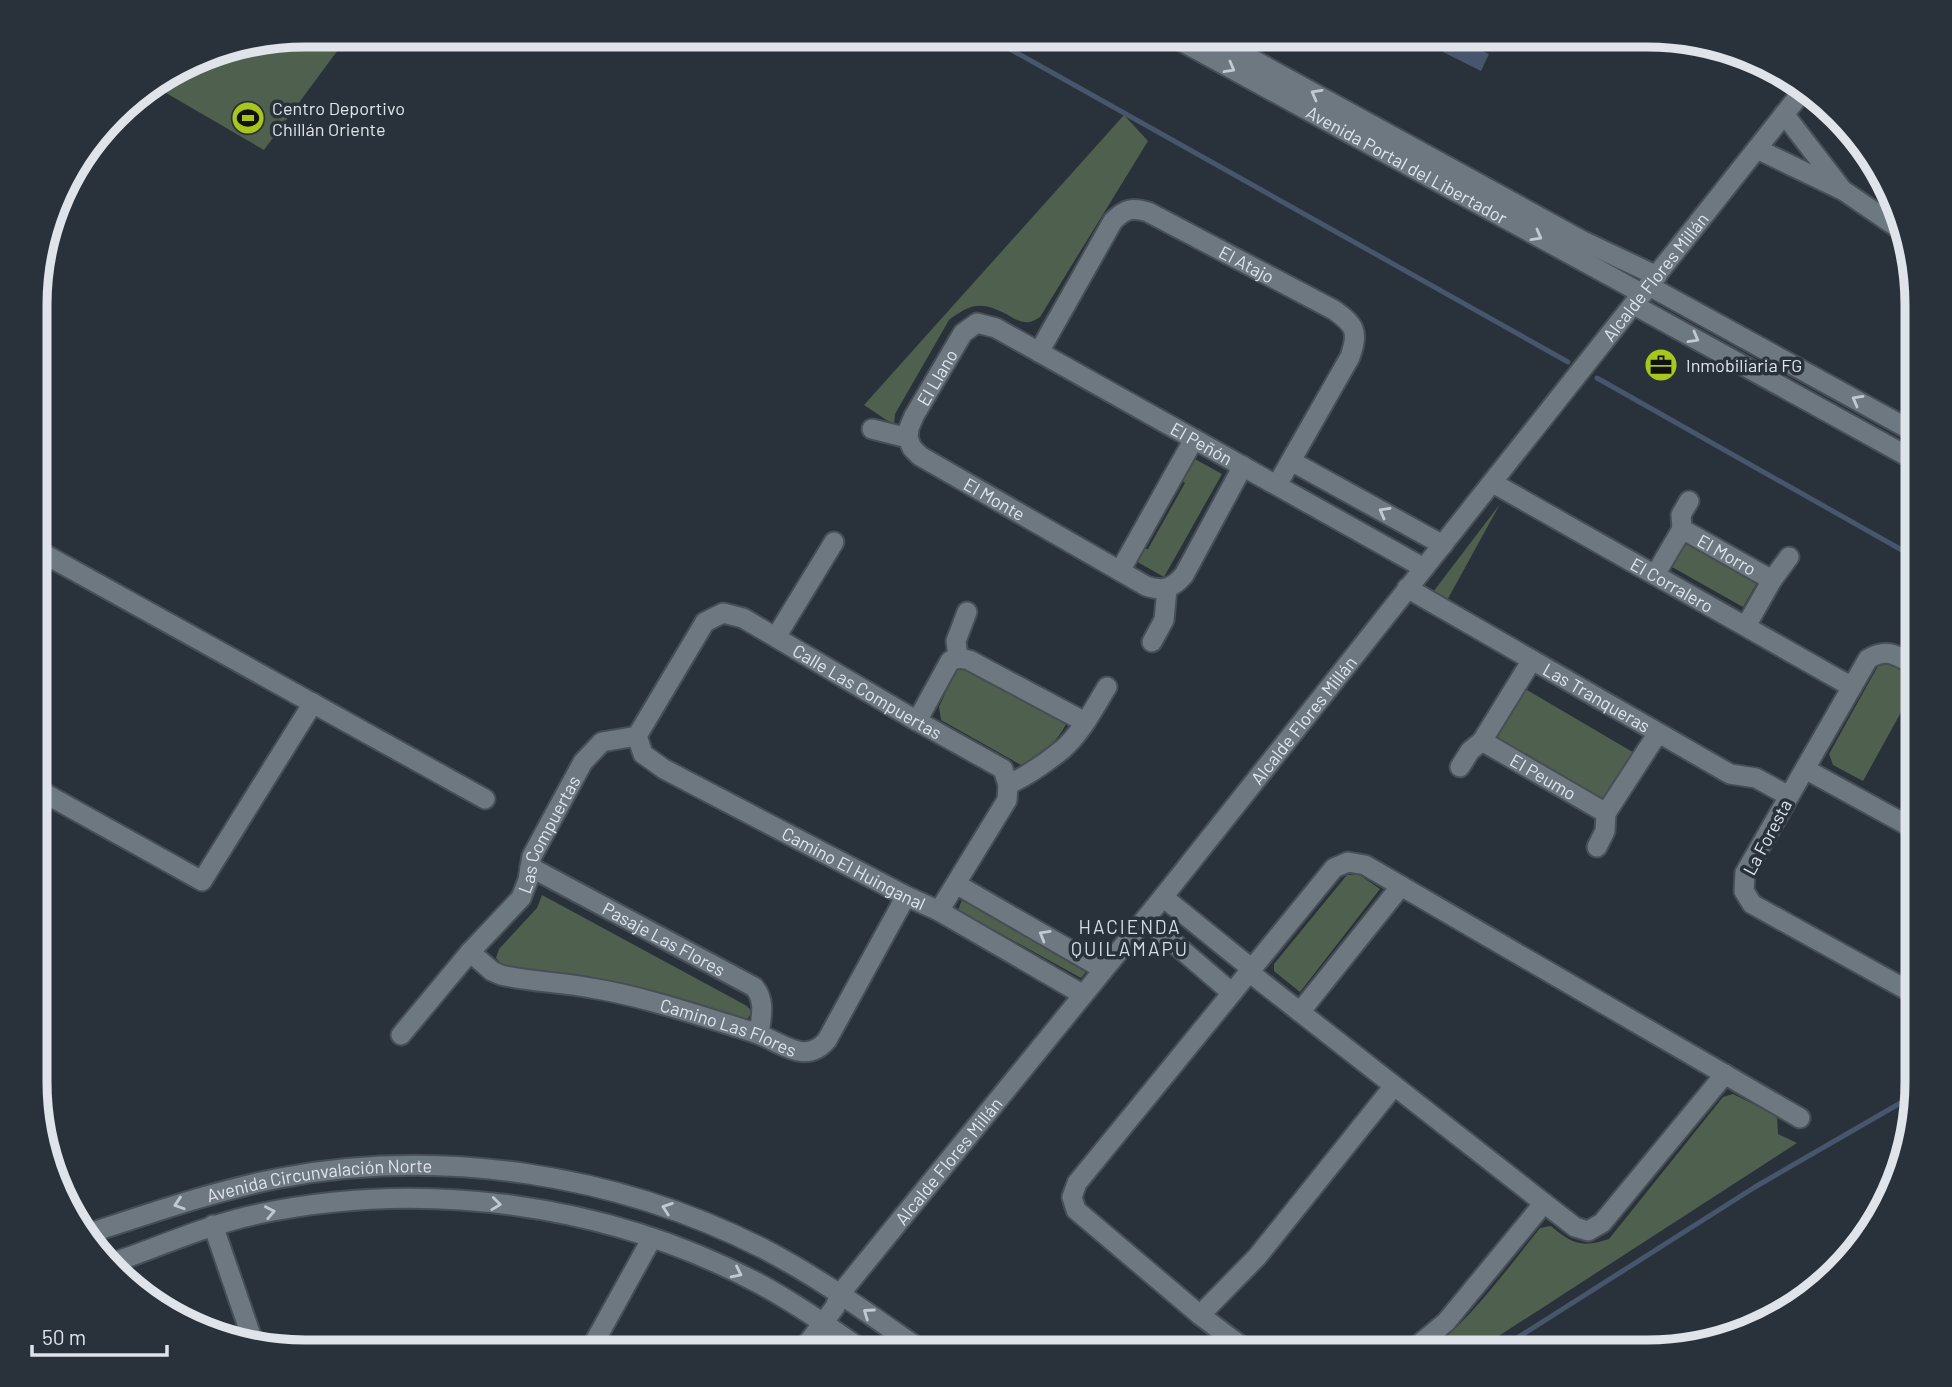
<svg xmlns="http://www.w3.org/2000/svg" width="1952" height="1387" font-family="Barlow,sans-serif">
	<style>
		.green { fill: #4f604f }
		.water { fill: #47566d }
		.lines { fill: none; stroke-linecap: round; stroke-linejoin: round }
		.stream { stroke: #47566d; stroke-width: 5 }
		.minor-casing { stroke: #474e55; stroke-width: 23 }
		.minor { stroke: #6d7881; stroke-width: 19 }
		.oneway { stroke: #c2c9d0 }
		.labels { text-anchor: middle; dominant-baseline: central; stroke-width: 7; stroke-linejoin: round; paint-order: stroke }
		.poi-label { font-size: 18px; fill: #dfe4ea; stroke: #29323a; text-anchor: start }
		.street-label { font-size: 18px; fill: #dfe4ea; stroke: #29323a }
		.neighbourhood-label { font-size: 19px; letter-spacing: 2px; fill: #d2dde7; stroke: #29323a }
		.rim { fill: none; stroke: #dfe4ea; stroke-width: 9 }
	</style>
	<rect width="100%" height="100%" fill="#29323a"/>
	<!-- green -->
	<path class="green" d="M306,35H349L264,150L154,86L203,55Z
		M1124,115L1148,141L1040,317C1037,319 1033,321 1030,322C1022,323 1014,319 1008,315C983,302 972,302 949,320L895,414L894,425L864,405Z
		M1193,458L1222,474L1164,577L1134,560L1141,549H1148L1185,483L1181,480Z
		M1500,504L1445,604L1430,596Z
		M1687,541L1758,581L1743,607L1672,567Z
		M1890,664L1916,679V685L1863,781L1833,765L1829,754L1878,666Z
		M956,670H970L1066,724C1058,742 1039,756 1021,765L941,720L939,707Z
		M1520,686L1636,754L1605,807L1489,739Z
		M1358,874L1380,889L1300,992L1274,971V964L1347,875Z
		M542,895L747,1006L752,1012L746,1021L502,965L496,958L499,949L537,908Z
		M962,900L1086,972L1081,978L958,910Z
		M1733,1094L1777,1116L1778,1134L1797,1143L1474,1352H1429C1472,1317 1505,1272 1540,1228L1551,1226C1572,1244 1582,1248 1609,1239L1723,1097Z"/>
	<!-- water -->
	<path class="water" d="M1452,36L1489,54L1481,71L1443,52Z"/>
	<g class="lines">
		<!-- stream -->
		<path class="stream" d="M985,35L1568,362
			M1597,378L1916,558
			M1495,1352L1755,1187L1916,1094"/>
		<defs>
			<g id="minor">
				<path id="s1" d="M1170,35L1643,294"/>
				<path d="M1208,35L1583,241L1657,276"/>
				<path d="M1784,114L1841,188"/>
				<path d="M1757,149L1844,191L1901,230"/>
				<path d="M1649,286L1916,433"/>
				<path d="M1634,305L1916,461"/>
				<path id="s2" d="M1039,352L1113,221C1125,209 1132,207 1148,212L1334,310C1355,325 1359,331 1350,357L1277,485"/>
				<path d="M872,429L908,438"/>
				<path id="s3" d="M908,438L909,428L914,416L963,333L977,323L996,328L1424,568"/>
				<path id="s4" d="M908,438L912,448L920,456L1146,586C1163,592 1173,588 1184,575L1243,466"/>
				<path d="M1291,461L1443,545"/>
				<path id="s5" d="M1493,483L1852,687"/>
				<path d="M1682,529L1681,515L1689,501"/>
				<path d="M37,550L485,799"/>
				<path d="M1120,571L1194,439"/>
				<path id="s6" d="M1655,575L1682,529L1772,580L1746,626"/>
				<path d="M1772,580L1789,557"/>
				<path id="s7" d="M1407,588L1730,774L1756,778L1789,796"/>
				<path d="M776,637L834,542"/>
				<path d="M1152,642L1164,620L1167,589"/>
				<path d="M958,658L956,641L967,612"/>
				<path id="s8" d="M1532,660L1482,741L1606,813L1658,733"/>
				<path d="M1916,666C1897,656 1889,647 1868,659L1745,873L1744,891L1752,904L1916,995"/>
				<path d="M917,721L950,661L958,658L969,660L1085,722"/>
				<path id="s9" d="M637,736L705,622L723,613L743,618L917,721L1003,769L1008,785L1007,800L939,911"/>
				<path id="s10" d="M637,736L643,754L664,769L906,896L939,911L1082,994"/>
				<path d="M1460,767L1470,751L1482,741"/>
				<path d="M1805,769L1916,830"/>
				<path d="M1008,785C1028,775 1046,763 1063,749C1082,732 1094,708 1107,687"/>
				<path d="M37,789L202,881L313,703"/>
				<path d="M1597,847L1605,831L1606,813"/>
				<path id="s11" d="M530,867L754,987C766,1000 761,1018 759,1034"/>
				<path d="M956,884L1103,969"/>
				<path d="M1163,897L1252,969"/>
				<path d="M1146,919L1232,993"/>
				<path id="s12" d="M470,952L492,971L501,975C530,982 561,982 591,988C641,996 691,1013 740,1028C749,1031 757,1033 765,1037C787,1047 808,1063 827,1040L906,896"/>
				<path d="M1249,972L1544,1203L1575,1227L1588,1231L1602,1223L1725,1074"/>
				<path d="M1300,1012L1401,886"/>
				<path id="s13" d="M401,1035L470,952L521,898L528,880L532,856L583,762L602,742L637,736"/>
				<path d="M213,1225L254,1344"/>
				<path id="s14" d="M87,1234C151,1213 214,1191 280,1178C442,1147 616,1174 764,1249C820,1278 872,1316 924,1352"/>
				<path d="M112,1263C161,1246 207,1225 258,1214C424,1179 606,1203 758,1283C795,1303 830,1327 865,1352"/>
				<path d="M1200,1315L1257,1257L1394,1086"/>
				<path d="M589,1352L652,1238"/>
				<path id="s15" d="M801,1352L835,1307L840,1294L1163,897L1805,88"/>
				<path d="M1249,1352L1200,1315L1076,1210L1072,1197L1077,1183L1334,868L1348,862L1365,865L1800,1118"/>
				<path d="M1410,1352L1446,1322L1544,1203"/>
			</g>
		</defs>
		<!-- minor casing -->
		<use href="#minor" class="minor-casing"/>
		<!-- minor -->
		<use href="#minor" class="minor"/>
	</g>
	<!-- one-way arrows -->
	<defs><path id="oneway-chevron" d="M-2-3.5L2.5 0L-2 3.5" fill="none" stroke-width="1.6" stroke-linecap="round" stroke-linejoin="round" transform="scale(1.75)"/></defs>
	<g class="oneway">
		<use href="#oneway-chevron" transform="translate(1230 68) rotate(29)"/>
		<use href="#oneway-chevron" transform="translate(1316 94) rotate(-151)"/>
		<use href="#oneway-chevron" transform="translate(1537 236) rotate(29)"/>
		<use href="#oneway-chevron" transform="translate(1694 338) rotate(29)"/>
		<use href="#oneway-chevron" transform="translate(1857 400) rotate(-151)"/>
		<use href="#oneway-chevron" transform="translate(1384 512) rotate(-151)"/>
		<use href="#oneway-chevron" transform="translate(1044 935) rotate(-150)"/>
		<use href="#oneway-chevron" transform="translate(179 1204) rotate(162)"/>
		<use href="#oneway-chevron" transform="translate(496 1204) rotate(7)"/>
		<use href="#oneway-chevron" transform="translate(667 1208) rotate(-161)"/>
		<use href="#oneway-chevron" transform="translate(270 1212) rotate(-11)"/>
		<use href="#oneway-chevron" transform="translate(737 1273) rotate(26)"/>
		<use href="#oneway-chevron" transform="translate(868 1313) rotate(-145)"/>
	</g>
	<!-- icons -->
	<defs>
		<symbol id="stadium-disc" viewBox="-11 -11 22 22"><circle r="9.5" fill="#a8c71c" stroke="#29323a"/><path d="M0-5a6.5 5 0 1 0 0 10a6.5 5 0 1 0 0-10ZM-3.5-1.8h7v3.6h-7Z" fill="#111"/></symbol>
		<symbol id="office-disc" viewBox="-11 -11 22 22"><circle r="9.5" fill="#a8c71c" stroke="#29323a"/><path d="M-6-3h4V-5.5h4V-3h4V5H-6ZM-1-4.5V-3h2v-1.5ZM-6 0V1H6V0Z" fill="#111"/></symbol>
	</defs>
	<g fill-rule="evenodd">
		<use href="#stadium-disc" x="229" y="99" width="38" height="38"/>
		<use href="#office-disc" x="1642" y="346" width="38" height="38"/>
	</g>
	<g class="labels">
		<!-- poi labels -->
		<g class="poi-label">
			<text x="272" y="108">Centro Deportivo<tspan x="272" dy="21">Chillán Oriente</tspan></text>
			<text x="1686" y="365">Inmobiliaria FG</text>
		</g>
		<!-- street labels -->
		<g class="street-label">
			<text stroke="none"><textPath href="#s1" startOffset="270">Avenida Portal del Libertador</textPath></text>
			<text stroke="none"><textPath href="#s2" startOffset="301">El Atajo</textPath></text>
			<text stroke="none"><textPath href="#s15" startOffset="1374">Alcalde Flores Millán</textPath></text>
			<text stroke="none"><textPath href="#s3" startOffset="68">El Llano</textPath></text>
			<text stroke="none"><textPath href="#s3" startOffset="392">El Peñón</textPath></text>
			<text stroke="none"><textPath href="#s4" startOffset="108">El Monte</textPath></text>
			<text stroke="none"><textPath href="#s6" startOffset="105">El Morro</textPath></text>
			<text stroke="none"><textPath href="#s5" startOffset="206">El Corralero</textPath></text>
			<text stroke="none"><textPath href="#s9" startOffset="318">Calle Las Compuertas</textPath></text>
			<text stroke="none"><textPath href="#s7" startOffset="219">Las Tranqueras</textPath></text>
			<text stroke="none"><textPath href="#s15" startOffset="808">Alcalde Flores Millán</textPath></text>
			<text stroke="none"><textPath href="#s8" startOffset="166">El Peumo</textPath></text>
			<text stroke="none"><textPath href="#s13" startOffset="252">Las Compuertas</textPath></text>
			<text transform="translate(1767 837) rotate(-62)">La Foresta</text>
			<text stroke="none"><textPath href="#s10" startOffset="259">Camino El Huinganal</textPath></text>
			<text stroke="none"><textPath href="#s11" startOffset="152">Pasaje Las Flores</textPath></text>
			<text stroke="none"><textPath href="#s12" startOffset="273">Camino Las Flores</textPath></text>
			<text stroke="none"><textPath href="#s15" startOffset="242">Alcalde Flores Millán</textPath></text>
			<text stroke="none"><textPath href="#s14" startOffset="240">Avenida Circunvalación Norte</textPath></text>
		</g>
		<!-- neighbourhood labels -->
		<g class="neighbourhood-label">
			<text x="1130" y="926">HACIENDA<tspan x="1130" dy="22">QUILAMAPU</tspan></text>
		</g>
	</g>
	<!-- crop -->
	<path d="M0 0H1952V1387H0ZM305 47H1647A258 258 0 0 1 1905 305V1082A258 258 0 0 1 1647 1340H305A258 258 0 0 1 47 1082V305A258 258 0 0 1 305 47Z" fill="#29323a" fill-rule="evenodd"/>
	<path class="rim" d="M305 47H1647A258 258 0 0 1 1905 305V1082A258 258 0 0 1 1647 1340H305A258 258 0 0 1 47 1082V305A258 258 0 0 1 305 47Z"/>
	<!-- scale -->
	<path d="M32 1345v10h135v-10" fill="none" stroke="#dfe4ea" stroke-width="3.5"/>
	<text x="42" y="1345" font-size="21" fill="#dfe4ea" stroke="#29323a" stroke-width="5" paint-order="stroke">50 m</text>
</svg>
